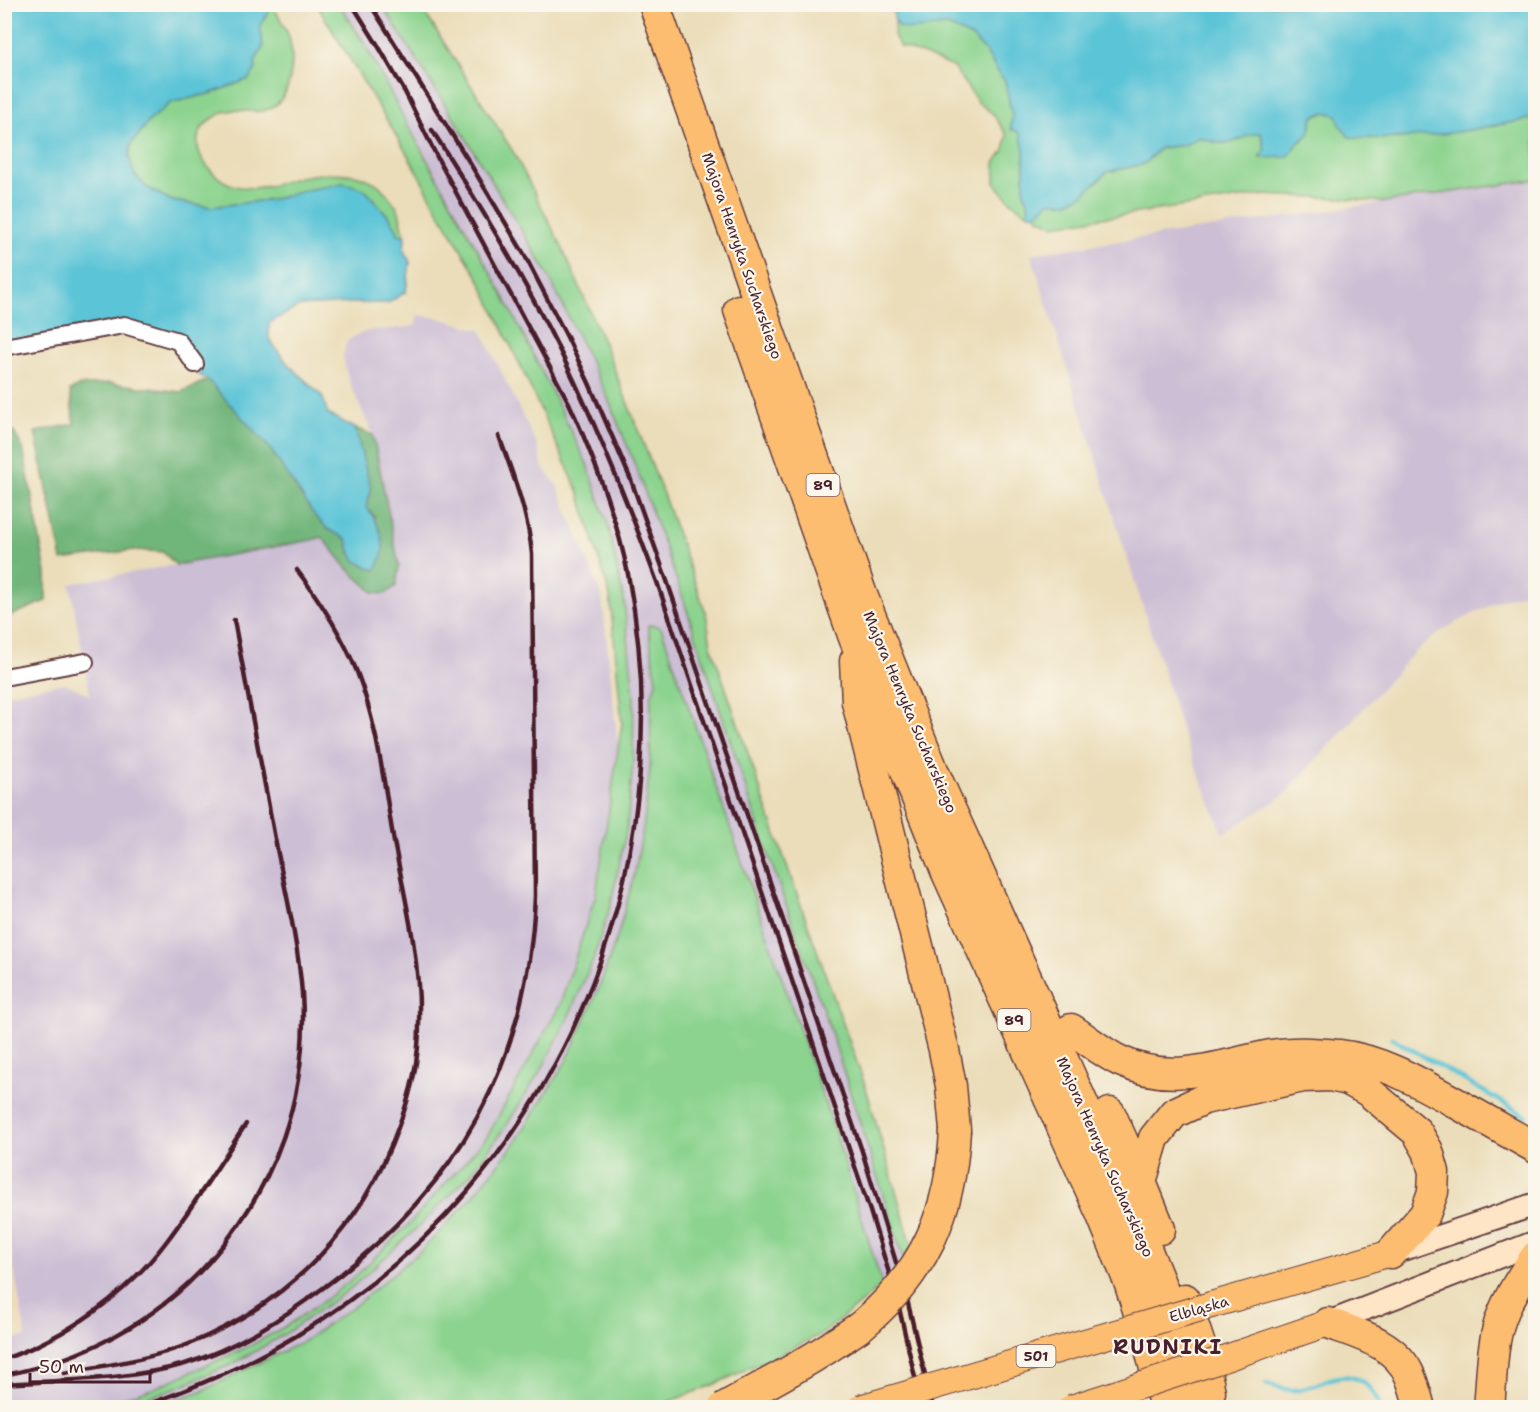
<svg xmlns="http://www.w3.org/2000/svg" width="1540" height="1412" font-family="'Shantell Sans',sans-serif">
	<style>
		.industrial { fill: #ccbed4 }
		.green { fill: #8bd38e; stroke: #6a795c; stroke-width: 1.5 }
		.forest { fill: #70b579; stroke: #5d6a52; stroke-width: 1.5 }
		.water { fill: #5bc4d7; stroke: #527281; stroke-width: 1.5 }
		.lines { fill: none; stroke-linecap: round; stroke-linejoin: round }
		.stream { stroke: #5bc4d7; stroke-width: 4.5 }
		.street-casing { stroke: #623c40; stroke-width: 20 }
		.secondary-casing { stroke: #623c40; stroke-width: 26 }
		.primary-casing { stroke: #623c40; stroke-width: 28 }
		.highway-casing { stroke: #623c40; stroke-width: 33 }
		.street { stroke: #fff; stroke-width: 16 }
		.secondary { stroke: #fee5c5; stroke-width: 22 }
		.primary { stroke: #fcbd6f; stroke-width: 26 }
		.highway { stroke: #fcbd6f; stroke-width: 30 }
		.rail { stroke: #4a1f2b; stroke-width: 4.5 }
		.primary-bridge-casing { stroke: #623c40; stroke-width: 28; stroke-linecap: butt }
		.highway-bridge-casing { stroke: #623c40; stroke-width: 33; stroke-linecap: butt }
		.primary-bridge { stroke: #fcbd6f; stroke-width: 26 }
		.highway-bridge { stroke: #fcbd6f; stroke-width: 30 }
		.labels { text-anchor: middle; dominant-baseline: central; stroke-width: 4.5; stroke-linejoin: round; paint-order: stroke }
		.shield { fill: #fbf7ec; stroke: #7f6065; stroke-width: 1.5 }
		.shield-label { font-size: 14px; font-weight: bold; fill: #4a1f2b }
		.street-label { font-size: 15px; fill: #4a1f2b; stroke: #fbf7ec }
		.district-label { font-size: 21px; font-weight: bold; letter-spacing: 1.5px; fill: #4a1f2b; stroke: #fbf7ec }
	</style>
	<rect width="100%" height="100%" fill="#fbf7ec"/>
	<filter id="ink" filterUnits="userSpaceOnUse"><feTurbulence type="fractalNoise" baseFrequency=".0167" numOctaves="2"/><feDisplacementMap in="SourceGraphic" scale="12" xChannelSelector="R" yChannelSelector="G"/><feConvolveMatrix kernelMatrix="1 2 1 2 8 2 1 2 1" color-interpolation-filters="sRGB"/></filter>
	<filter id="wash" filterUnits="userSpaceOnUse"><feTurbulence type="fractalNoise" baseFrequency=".008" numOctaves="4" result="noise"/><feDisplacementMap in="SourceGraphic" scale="24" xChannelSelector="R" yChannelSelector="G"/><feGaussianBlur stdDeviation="1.35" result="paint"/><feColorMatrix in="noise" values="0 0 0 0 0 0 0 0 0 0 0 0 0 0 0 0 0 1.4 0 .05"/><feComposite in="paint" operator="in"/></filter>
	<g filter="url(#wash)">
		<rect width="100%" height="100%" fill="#ebddb9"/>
		<!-- industrial -->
		<path class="industrial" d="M340,5H382L461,130L546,271L606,394L637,470L682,595L761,834L832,1035L903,1258L882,1284L834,1129L662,630L648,625L656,682L651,698L650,767L644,824L635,872L619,931L601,983L567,1060L515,1143L474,1195L423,1249L357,1304L304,1341L202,1391L153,1407L114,1408L167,1391L231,1365L283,1335L350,1289L415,1230L470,1175L508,1123L543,1067L568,1018L593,960L611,904L627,827L633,762L634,696L587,464L546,380L502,293L407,124L364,43Z
			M1535,180V589L1500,600L1444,629L1415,652L1283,796L1223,834L1184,737L1031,254Z
			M417,315L438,318L481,330L538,447L543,468L557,485L602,597L618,746L596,895L560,1005L486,1137L412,1220L357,1275L325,1300L286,1326L252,1345L152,1389L112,1401L87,1408L5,1407L4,1340L26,1337L7,1232H4L5,694L64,683L90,695L70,584L312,540L322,537L349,570L374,593L385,594L396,586L399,566L373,435L348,379L343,356L347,341L358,334L373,330L402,328L414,326L417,321Z"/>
		<!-- green -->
		<path class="green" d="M251,5H272C278,15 285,25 289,37C295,60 293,104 263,111C251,113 239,108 227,111C223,112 218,115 215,117C194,129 193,148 207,166C225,189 246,191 273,185C277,184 281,182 286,181C309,174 339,170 362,177C372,181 378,183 384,191C389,197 395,203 398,209C401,218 402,227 405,236L398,234L390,218L364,189L301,191L275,199L211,207L172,201L146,187L134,174L129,157L131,144L149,121L170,103L212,93L249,79L255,62L263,47L260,25L269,10L266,6H257Z
			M317,5H340L364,43L407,124L502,293L546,380L587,464L608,525L624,600L634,696L633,762L627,827L611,904L593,960L568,1018L543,1067L508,1123L470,1175L415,1230L350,1289L283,1335L231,1365L167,1391L114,1407H87L112,1401L152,1389L252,1345L286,1326L325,1300L357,1275L412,1221L487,1137L560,1005L596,894L622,723L610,596L579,493L526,378L479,279L440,214L409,157Z
			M382,5H420L514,153L562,247L606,348L663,494L706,613L711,645L777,838L866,1088L912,1246L903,1258L832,1035L761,834L682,595L637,470L606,394L546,271L461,130Z
			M895,21L901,28L911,29L948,26L972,37L986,52L999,74L1005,81L1012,115L1011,129L1020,133L1024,149V194L1028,200L1029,214L1012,203L995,183V163L1004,150L1007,135L993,114L978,102L953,67L925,55L900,47L894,35Z
			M1325,112L1337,115L1340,125L1365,138H1399L1463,131L1535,118L1536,177L1533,180L1384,202L1340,198L1262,195L1053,225L1037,217V214L1049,202H1068L1097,182L1107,172L1144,164L1160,148L1184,145L1199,137C1209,141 1222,145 1233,142C1245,138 1247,133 1261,133L1265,150L1260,157L1291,153L1296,145L1309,134L1313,117Z
			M648,625L658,626L662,630L834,1129L882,1284L871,1295L822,1334L713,1385L654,1407H153L202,1391L304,1341L357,1304L423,1249L474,1195L515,1143L567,1060L601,983L619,931L635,872L644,824L650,767L651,698L656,682Z"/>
		<!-- forest -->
		<path class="forest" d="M208,380L269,447L315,516L329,530L347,539L350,553L375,517L366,507L371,490L355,428L373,435L399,566L396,586L385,594L374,593L349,570L322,537L312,540L176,565L163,552L134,550L62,560L35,432L74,424L70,391L78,386L110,383L181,392Z
			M5,429L13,431L23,448L46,573V601L5,618Z"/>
		<!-- water -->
		<path class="water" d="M251,4L257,6H266L270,10L260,25L263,47L255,62L256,69L249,79L212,93L170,103L149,121L131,144L129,157L134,174L146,187L172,201L211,207L275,199L301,191L344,183L364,189L390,218L397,229L398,234L405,236L404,251L410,262L406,292L388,303H350L300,306L269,323V339L287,363L322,396L328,414L355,428L371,490L366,507C380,524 391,550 375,570C354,562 351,560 347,539L329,530L315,516L269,447L208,380L192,370L178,338L125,322L5,345V5Z
			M891,5H1535V118C1475,129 1411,143 1349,137L1340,125L1337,115L1325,112L1313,117L1309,134L1296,145L1291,153L1287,157L1260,158L1265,150L1261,133C1247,133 1245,139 1233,142C1222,145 1209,141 1199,137L1184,145L1160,148L1144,164L1107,172L1083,195L1068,202H1049L1037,214H1029L1028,200L1024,194V149L1020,133L1011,129L1012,115L1005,81L999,74L986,52L972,37L948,26L911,29L901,28L895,21Z"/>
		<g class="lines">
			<!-- stream -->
			<path class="stream" d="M1392,1038L1526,1116
				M1266,1384C1277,1387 1287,1391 1298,1390C1313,1388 1325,1379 1339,1377C1360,1374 1375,1389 1380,1408"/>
		</g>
	</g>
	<g filter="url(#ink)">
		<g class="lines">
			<defs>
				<path id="street" d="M4,347L124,325L178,341L195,364
					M4,677L85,662"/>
				<path id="secondary" d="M1391,1253L1536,1204
					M1328,1323L1536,1242"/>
				<path id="primary" d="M1211,1305L1391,1253
					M1220,1360L1328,1323"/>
				<path id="highway" d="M654,4L862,595L935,775L1128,1204L1162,1288L1192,1394L1194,1408
					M739,310L853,635L896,746L947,873L1101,1213L1129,1282L1148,1341L1165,1408
					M855,661L857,702L944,1050L951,1086L955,1130
					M1071,1029C1087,1039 1103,1053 1120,1061C1173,1086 1218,1065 1271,1055C1294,1051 1316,1053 1339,1055C1382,1060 1420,1083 1456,1103C1483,1118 1509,1133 1536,1148
					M1110,1113L1141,1182L1160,1229
					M1141,1182L1154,1138L1174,1113L1204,1099L1303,1077L1330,1076L1348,1080L1368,1091L1417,1132L1428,1151L1434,1172L1433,1192L1425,1214L1391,1253
					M1185,1299L1201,1348L1210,1392
					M1328,1323C1358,1334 1396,1343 1410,1376C1414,1386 1417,1397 1420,1408
					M1489,1408C1492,1378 1491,1346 1501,1318C1509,1296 1523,1275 1536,1256"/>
			</defs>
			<!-- street casing -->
			<use href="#street" class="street-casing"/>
			<!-- secondary casing -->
			<use href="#secondary" class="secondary-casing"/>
			<!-- primary casing -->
			<use href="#primary" class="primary-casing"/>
			<!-- highway casing -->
			<use href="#highway" class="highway-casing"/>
			<!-- street -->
			<use href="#street" class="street"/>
			<!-- secondary -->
			<use href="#secondary" class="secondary"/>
			<!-- primary -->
			<use href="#primary" class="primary"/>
			<!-- highway -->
			<use href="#highway" class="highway"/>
			<!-- rail -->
			<path class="rail" d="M352,4L380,49
				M370,4L468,160L524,254L567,337L589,383L631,480L666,578L862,1151L906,1295L933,1408
				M432,130C476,199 519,269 556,343C595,421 627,501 657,582L870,1211L897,1299L922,1408
				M4,1359C67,1337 126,1295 166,1242C195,1204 220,1163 246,1124
				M64,1373C105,1365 149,1360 189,1344C289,1303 363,1228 399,1125C411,1094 419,1059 419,1025C421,963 406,902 394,842C384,785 378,726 357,672C342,634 321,602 297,570
				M4,1375C83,1360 155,1322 209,1262C276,1187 309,1094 302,993C298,943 286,893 276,844C262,769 248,694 234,620
				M4,1384C61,1380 130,1380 185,1364C236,1348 280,1320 323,1288C458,1188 528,1065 535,896L532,554C528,513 513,475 499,436
				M137,1408C192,1389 246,1366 296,1336C559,1177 686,873 628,574C616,514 594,458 569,403L438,159L405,92L376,42"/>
			<defs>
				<path id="primary-bridge" d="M860,1408L1211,1305
					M1071,1408L1220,1360"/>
				<path id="highway-bridge" d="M723,1408C760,1387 799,1368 834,1344C843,1338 853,1332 861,1326C925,1272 951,1213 955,1130"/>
			</defs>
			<!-- primary-bridge casing -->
			<use href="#primary-bridge" class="primary-bridge-casing"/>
			<!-- highway-bridge casing -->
			<use href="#highway-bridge" class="highway-bridge-casing"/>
			<!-- primary-bridge -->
			<use href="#primary-bridge" class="primary-bridge"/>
			<!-- highway-bridge -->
			<use href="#highway-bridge" class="highway-bridge"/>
		</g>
	</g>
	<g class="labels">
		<!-- shield labels -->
		<g class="shield">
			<rect x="806.5" y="474" width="33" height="22" rx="4.5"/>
			<rect x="997.5" y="1009" width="33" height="22" rx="4.5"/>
			<rect x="1016.5" y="1345" width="39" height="22" rx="4.5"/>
		</g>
		<g class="shield-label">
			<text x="823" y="485">89</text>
			<text x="1014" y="1020">89</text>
			<text x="1036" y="1356">501</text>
		</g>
		<!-- street labels -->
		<g class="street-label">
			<text transform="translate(742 256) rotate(71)">Majora Henryka Sucharskiego</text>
			<text transform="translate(910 712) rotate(67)">Majora Henryka Sucharskiego</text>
			<text transform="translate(1105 1157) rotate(66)">Majora Henryka Sucharskiego</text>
			<text transform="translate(1199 1309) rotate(-16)">Elbląska</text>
		</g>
		<!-- district labels -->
		<g class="district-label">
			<text x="1168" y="1347">RUDNIKI</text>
		</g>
	</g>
	<!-- margin -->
	<rect width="1540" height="1412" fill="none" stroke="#fbf7ec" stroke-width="24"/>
	<!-- scale -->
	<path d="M30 1373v9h120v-9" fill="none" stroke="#4a1f2b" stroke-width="3"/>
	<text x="39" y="1373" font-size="18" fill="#4a1f2b" stroke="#fbf7ec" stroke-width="4.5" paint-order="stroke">50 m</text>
</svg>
